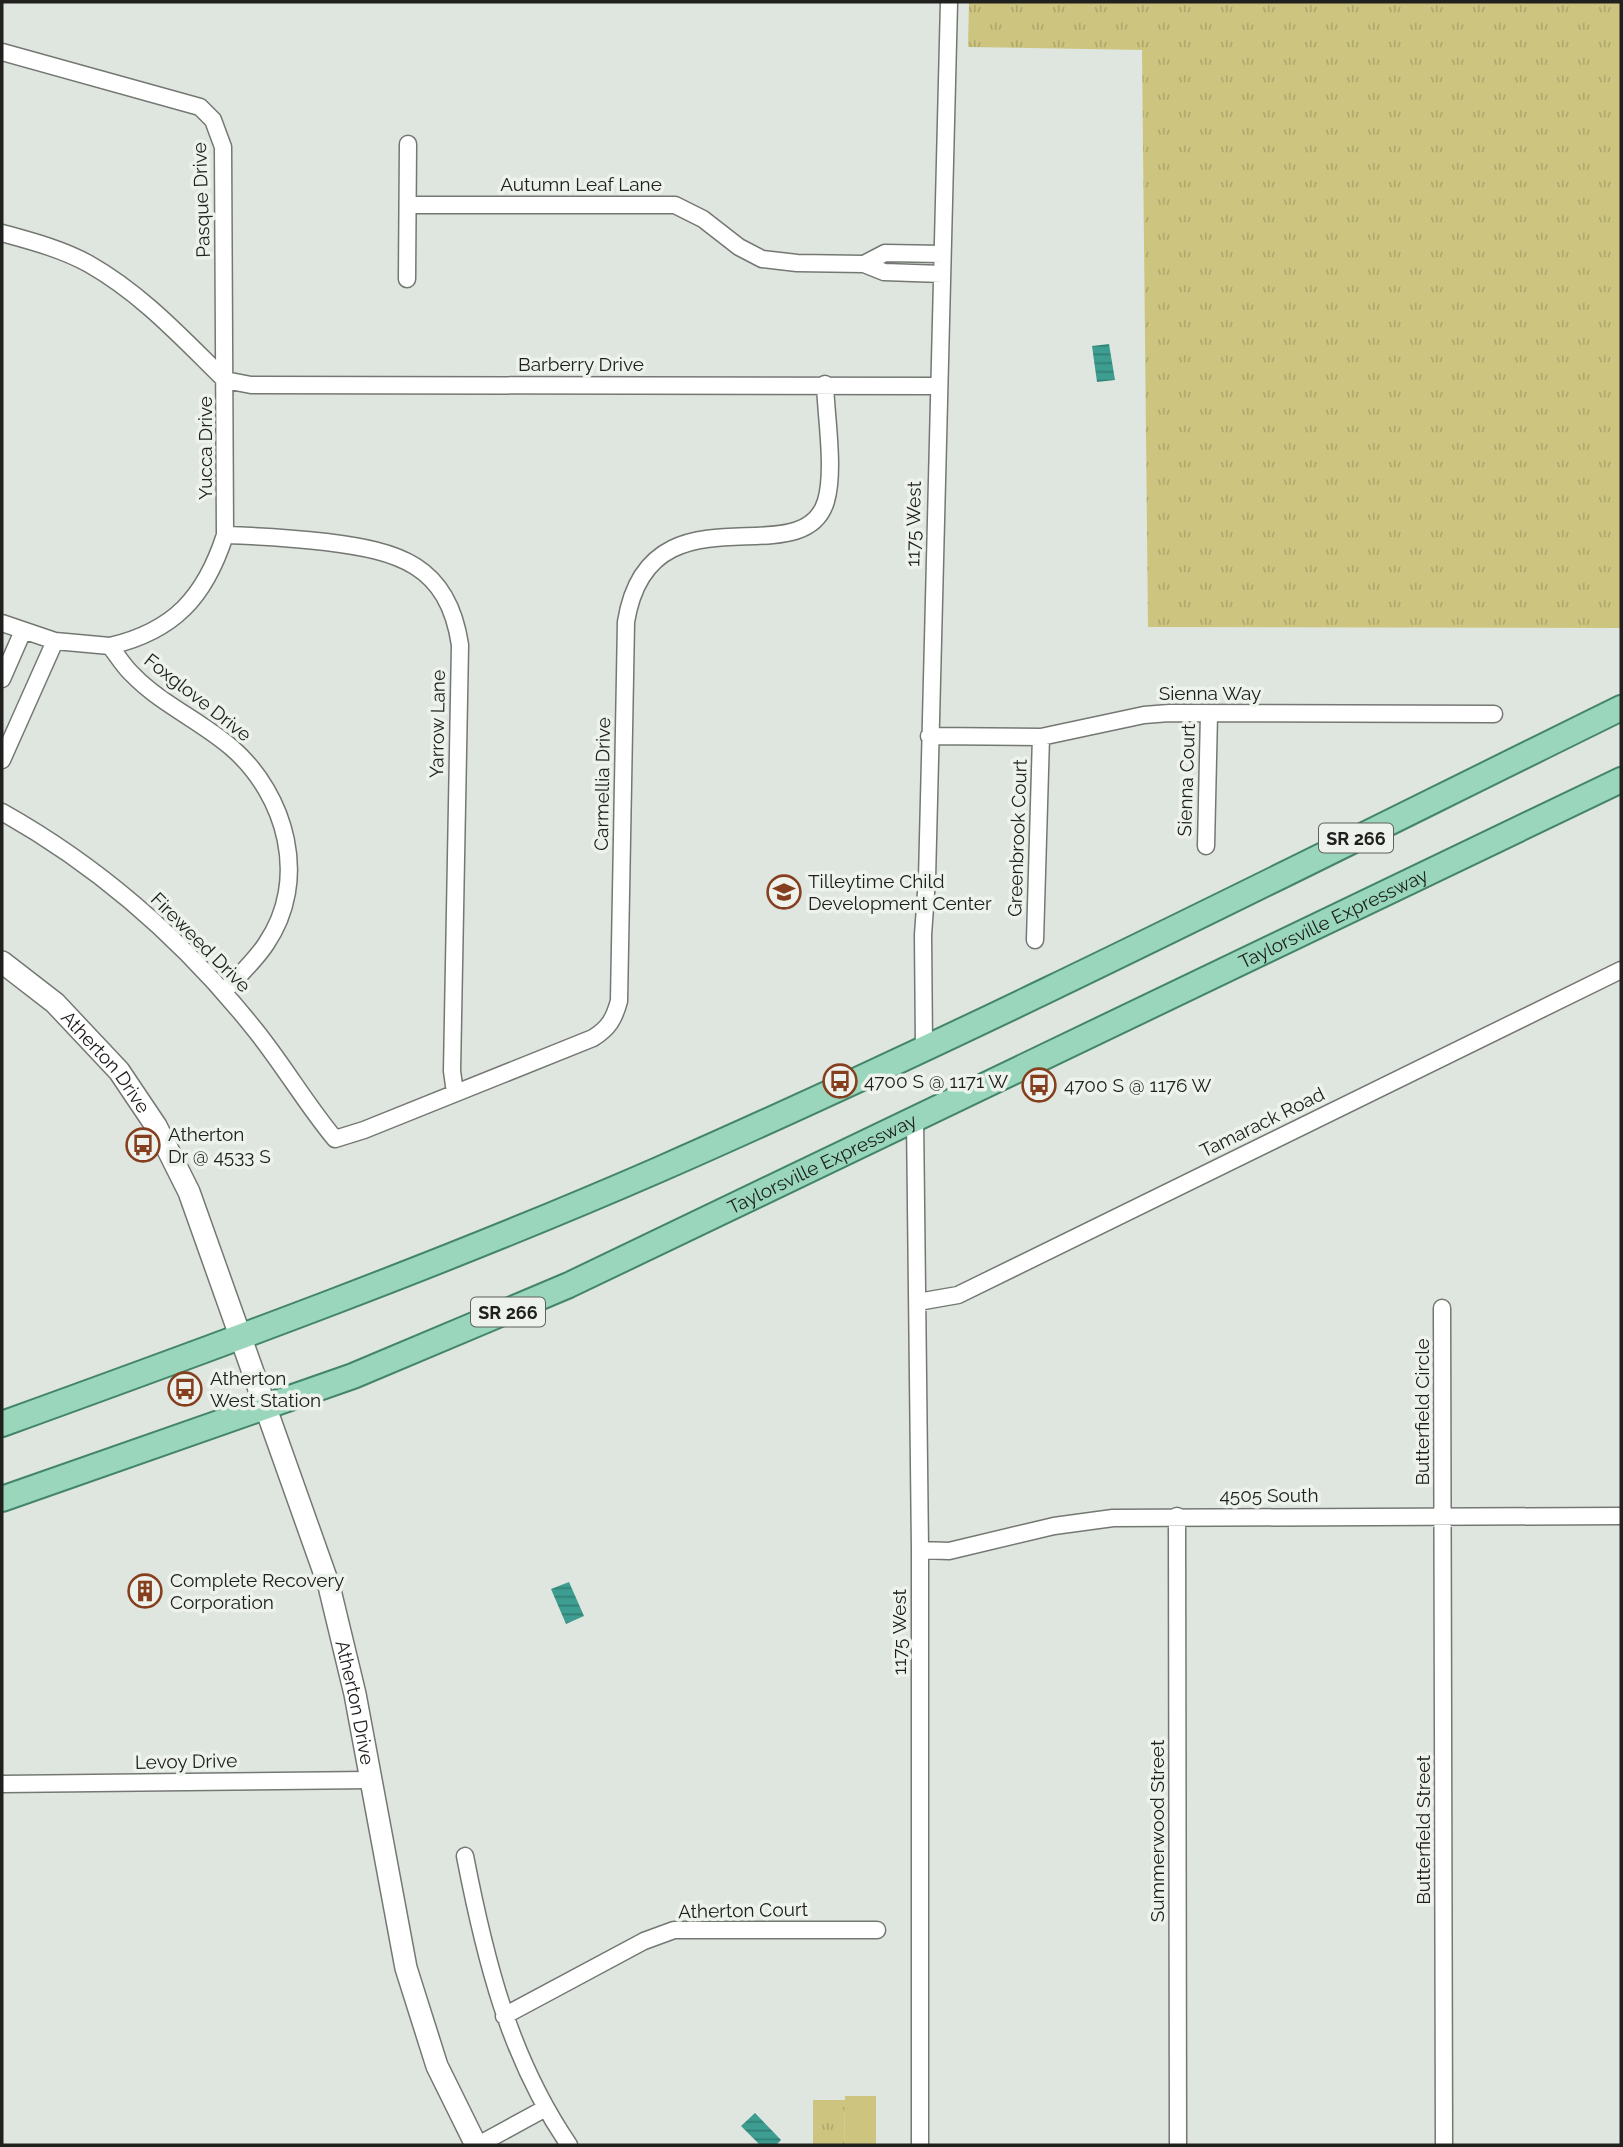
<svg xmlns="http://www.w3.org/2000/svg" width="1623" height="2147" font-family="Raleway,sans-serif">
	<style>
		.grass { fill: url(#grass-tufts) }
		.garden { fill: #cdc57f }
		.water { fill: url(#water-rules) }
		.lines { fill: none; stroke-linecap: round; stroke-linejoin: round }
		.street-casing { stroke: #747873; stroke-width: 19 }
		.secondary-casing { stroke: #747873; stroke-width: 24 }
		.primary-casing { stroke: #438568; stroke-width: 28 }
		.street { stroke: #fff; stroke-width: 16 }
		.secondary { stroke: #fff; stroke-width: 21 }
		.primary { stroke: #9ad6bc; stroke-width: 24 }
		.labels { text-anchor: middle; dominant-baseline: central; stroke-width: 7; stroke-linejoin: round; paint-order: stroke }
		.shield { fill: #edf2ec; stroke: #5e605c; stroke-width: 2 }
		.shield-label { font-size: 18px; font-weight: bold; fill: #20211f }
		.street-label { font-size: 19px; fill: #20211f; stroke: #edf2ec }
		.poi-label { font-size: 19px; fill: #20211f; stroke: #edf2ec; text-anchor: start }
	</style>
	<defs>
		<pattern id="grass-tufts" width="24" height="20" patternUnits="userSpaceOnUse" patternTransform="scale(1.75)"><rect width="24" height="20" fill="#cdc57f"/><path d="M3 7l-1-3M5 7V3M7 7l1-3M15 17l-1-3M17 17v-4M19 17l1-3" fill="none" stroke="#b0a96d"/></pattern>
		<pattern id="water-rules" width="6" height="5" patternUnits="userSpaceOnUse" patternTransform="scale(1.75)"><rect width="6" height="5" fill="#3c9d90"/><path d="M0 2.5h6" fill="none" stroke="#328075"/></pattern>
	</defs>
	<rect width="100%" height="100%" fill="#dfe5df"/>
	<!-- grass -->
	<path class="grass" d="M969,2H1621V628L1148,627L1142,50L968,47Z
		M813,2100H845L844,2145H813Z"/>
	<!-- garden -->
	<path class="garden" d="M845,2096H876V2145H844Z"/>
	<!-- water -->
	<path class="water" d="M1109,344L1115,380L1097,382L1092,346Z
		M569,1582L584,1616L566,1624L551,1589Z
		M755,2113L781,2140L776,2145H760L741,2126Z"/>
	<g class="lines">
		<defs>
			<path id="street" d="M2,52L200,107L213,120L223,147L225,535C205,597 174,631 110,646
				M408,205H675L703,219L739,247L762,259L797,263L864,264L884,272L942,274
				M2,233C31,241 62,249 89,264C142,294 182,338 225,380
				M864,264L885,253L942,254
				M407,279L408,144
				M225,380L251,385L938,386
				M225,535C259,536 292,538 326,542C398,551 448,564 460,645L452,1071L455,1093
				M2,623L55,641L110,646C117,655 124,667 133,675C161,704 201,721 232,748C286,795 310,880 266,944C255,961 238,976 224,992
				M2,679L23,631
				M929,736L1041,737L1144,715L1169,713L1494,714
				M2,760L55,641
				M2,812C100,867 186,943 256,1031C284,1066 306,1104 335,1139L364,1130L593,1038C609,1028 614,1019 619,1001L626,622C649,479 803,579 826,501C835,470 826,417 825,384
				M1206,846L1209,714
				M1035,940L1041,737
				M924,1047L923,935L927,879L949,2
				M915,1118L920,1550V2145
				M918,1302L958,1295L1621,970
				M1442,1308L1444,2145
				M1177,1516L1178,2145
				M920,1550L949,1551L1054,1526L1113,1518L1621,1516
				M2,1784L370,1780
				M465,1856C485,1959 509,2057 569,2145
				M504,2016L644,1941L674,1930H877
				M478,2145L544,2109"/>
			<g id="secondary">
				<path id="s1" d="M2,962L55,1003L119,1071L156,1126L189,1192L329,1586L355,1694L406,1968L437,2066L476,2145"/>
			</g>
			<g id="primary">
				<path d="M2,1424C223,1344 442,1264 658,1170C984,1027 1302,865 1621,708"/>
				<path id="s2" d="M2,1499L353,1376L569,1285L1621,780"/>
			</g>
		</defs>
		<!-- street casing -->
		<use href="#street" class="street-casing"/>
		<!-- secondary casing -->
		<use href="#secondary" class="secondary-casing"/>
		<!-- primary casing -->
		<use href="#primary" class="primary-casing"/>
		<!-- street -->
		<use href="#street" class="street"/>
		<!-- secondary -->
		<use href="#secondary" class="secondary"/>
		<!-- primary -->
		<use href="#primary" class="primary"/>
	</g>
	<!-- icons -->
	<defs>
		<symbol id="school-ring" viewBox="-11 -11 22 22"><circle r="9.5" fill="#edf2ec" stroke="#863f1e" stroke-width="1.5"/><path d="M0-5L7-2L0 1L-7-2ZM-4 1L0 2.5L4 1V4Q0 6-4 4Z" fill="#863f1e"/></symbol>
		<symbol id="bus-ring" viewBox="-11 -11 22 22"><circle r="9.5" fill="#edf2ec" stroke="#863f1e" stroke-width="1.5"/><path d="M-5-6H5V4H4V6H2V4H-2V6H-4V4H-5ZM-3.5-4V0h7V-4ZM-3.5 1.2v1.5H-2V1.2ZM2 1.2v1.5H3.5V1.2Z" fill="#863f1e"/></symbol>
		<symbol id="building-ring" viewBox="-11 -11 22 22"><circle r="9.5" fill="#edf2ec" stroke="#863f1e" stroke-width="1.5"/><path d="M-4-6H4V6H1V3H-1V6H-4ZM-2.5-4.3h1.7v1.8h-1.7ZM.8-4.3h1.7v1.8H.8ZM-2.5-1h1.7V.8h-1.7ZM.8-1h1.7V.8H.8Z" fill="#863f1e"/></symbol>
	</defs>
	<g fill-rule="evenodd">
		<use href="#school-ring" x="765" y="873" width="38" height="38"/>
		<use href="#bus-ring" x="821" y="1062" width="38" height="38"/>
		<use href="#bus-ring" x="1020" y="1066" width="38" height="38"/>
		<use href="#bus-ring" x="124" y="1126" width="38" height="38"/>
		<use href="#bus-ring" x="166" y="1370" width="38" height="38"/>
		<use href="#building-ring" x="126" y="1572" width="38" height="38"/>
	</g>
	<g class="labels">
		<!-- shield labels -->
		<g class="shield">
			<rect x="1319" y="823.5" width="74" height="29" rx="5"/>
			<rect x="471" y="1297.5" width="74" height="29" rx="5"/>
		</g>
		<g class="shield-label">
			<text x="1356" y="838">SR 266</text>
			<text x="508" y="1312">SR 266</text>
		</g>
		<!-- street labels -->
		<g class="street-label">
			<text x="581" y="184">Autumn Leaf Lane</text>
			<text transform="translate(201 200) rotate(-92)">Pasque Drive</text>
			<text x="581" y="364">Barberry Drive</text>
			<text transform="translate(205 448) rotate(-90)">Yucca Drive</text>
			<text transform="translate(913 524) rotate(-89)">1175 West</text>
			<text x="1210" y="693">Sienna Way</text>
			<text transform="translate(198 697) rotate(38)">Foxglove Drive</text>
			<text transform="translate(437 724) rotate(-89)">Yarrow Lane</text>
			<text transform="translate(1186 780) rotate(-88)">Sienna Court</text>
			<text transform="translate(602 784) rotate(-89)">Carmellia Drive</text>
			<text transform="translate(1017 838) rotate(-88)">Greenbrook Court</text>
			<text stroke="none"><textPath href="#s2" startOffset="1454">Taylorsville Expressway</textPath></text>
			<text transform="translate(201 942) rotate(45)">Fireweed Drive</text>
			<text stroke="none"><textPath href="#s1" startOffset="145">Atherton Drive</textPath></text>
			<text transform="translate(1262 1122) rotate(-26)">Tamarack Road</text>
			<text stroke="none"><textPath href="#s2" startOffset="887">Taylorsville Expressway</textPath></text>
			<text transform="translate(1422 1412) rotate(-90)">Butterfield Circle</text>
			<text x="1269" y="1495">4505 South</text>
			<text transform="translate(899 1632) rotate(-90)">1175 West</text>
			<text stroke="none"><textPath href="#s1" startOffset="838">Atherton Drive</textPath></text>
			<text transform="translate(186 1761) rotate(-1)">Levoy Drive</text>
			<text transform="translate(1423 1830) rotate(-90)">Butterfield Street</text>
			<text transform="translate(1157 1831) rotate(-90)">Summerwood Street</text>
			<text transform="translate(743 1910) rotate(-1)">Atherton Court</text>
		</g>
		<!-- poi labels -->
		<g class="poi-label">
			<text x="808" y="881">Tilleytime Child<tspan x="808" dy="22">Development Center</tspan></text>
			<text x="864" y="1081">4700 S @ 1171 W</text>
			<text x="1064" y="1085">4700 S @ 1176 W</text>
			<text x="168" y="1134">Atherton<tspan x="168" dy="22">Dr @ 4533 S</tspan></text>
			<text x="210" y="1378">Atherton<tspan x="210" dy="22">West Station</tspan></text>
			<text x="170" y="1580">Complete Recovery<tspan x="170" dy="22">Corporation</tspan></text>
		</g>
	</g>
	<!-- border -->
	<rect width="1623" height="2147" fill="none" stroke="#20211f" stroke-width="7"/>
</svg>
